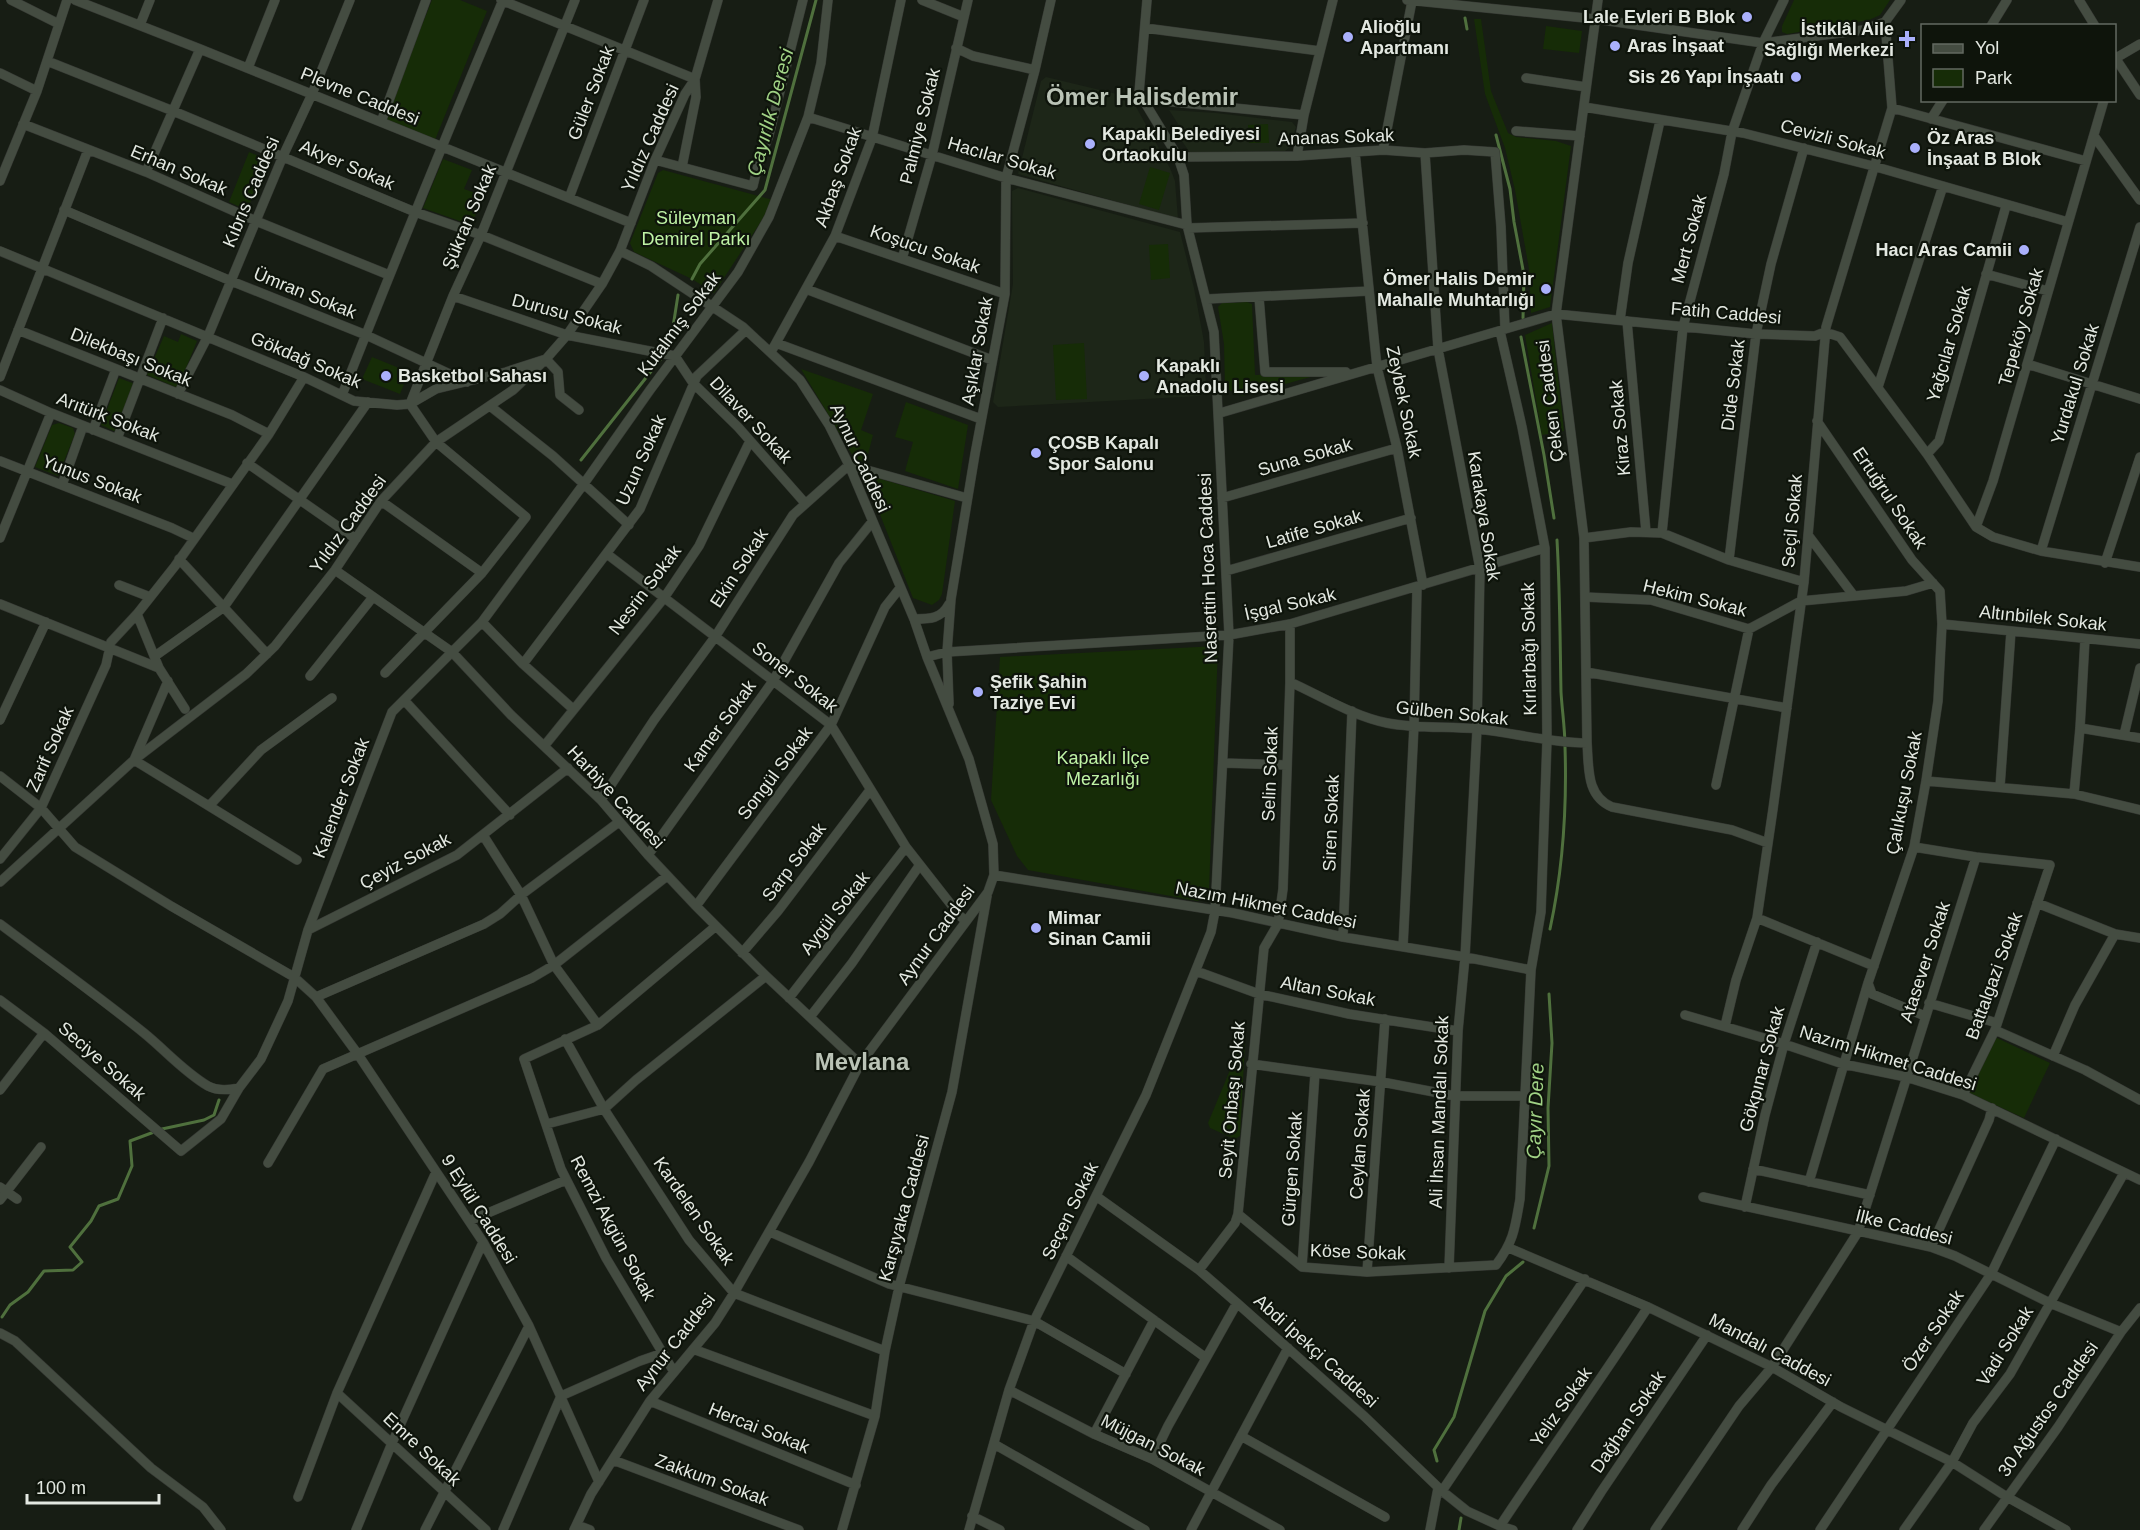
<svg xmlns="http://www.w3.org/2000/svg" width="2140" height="1530" font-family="Arial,sans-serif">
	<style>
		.built { fill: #1d2618 }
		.green { fill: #162c07 }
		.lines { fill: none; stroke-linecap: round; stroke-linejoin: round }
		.stream { stroke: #4f703d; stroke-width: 3 }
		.minor-casing { stroke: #353833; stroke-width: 10 }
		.minor { stroke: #444c41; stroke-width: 9 }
		.poi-dot { fill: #aab0fb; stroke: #0e140b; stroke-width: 2 }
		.labels { text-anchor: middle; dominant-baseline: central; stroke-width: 4.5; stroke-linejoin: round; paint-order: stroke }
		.poi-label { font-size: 18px; font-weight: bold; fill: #e3e8e1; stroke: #0e140b; text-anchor: start }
		.street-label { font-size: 18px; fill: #e3e8e1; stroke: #0e140b }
		.park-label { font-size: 18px; fill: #bff3a5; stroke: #0e140b }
		.water-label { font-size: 20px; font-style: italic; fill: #a0d285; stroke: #0e140b }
		.district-label { font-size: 24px; font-weight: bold; fill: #bac3b6; stroke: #0e140b }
	</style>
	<rect width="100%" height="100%" fill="#171d14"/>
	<!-- built -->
	<path class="built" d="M1046,77L1125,96L1135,105L1170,168L1175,181L1178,219L1018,174L1041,81Z
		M1169,110L1216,113L1292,122L1296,127L1290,147L1285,151L1191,154L1172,127L1178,124Z
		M1018,188L1180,232L1194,288L1204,342L1206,389L1200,396L998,407L993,402L1013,284L1012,191Z"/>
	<!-- green -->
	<path class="green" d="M432,0H460L487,11L435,140L384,120Z
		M1794,0H1890L1880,15L1869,20L1787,34L1782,32V26Z
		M1474,19H1481L1491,91L1508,133L1516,137L1556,141L1571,146L1550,307L1531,313L1529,269L1515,190L1505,148L1485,94Z
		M1546,26L1582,31L1579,53L1543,49Z
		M1268,124L1269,143H1249L1248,125Z
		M249,152L268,160L247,210L229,202Z
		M443,159L472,170L464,189L484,196L471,225L423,208Z
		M1150,167L1170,173L1159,210L1139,204Z
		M663,170L773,200L766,214L714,293L692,279L634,252L630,243L658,173Z
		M1168,244L1170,278L1151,280L1149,245Z
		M1247,302L1252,304L1255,375L1314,373V376L1242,396L1225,388L1224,344L1218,307L1222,303Z
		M1552,323L1564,431L1542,435L1525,335Z
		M181,334L197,341L178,388L147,375L164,336L178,342Z
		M1084,343L1087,399L1056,400L1053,345Z
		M372,357L409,372L400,394L362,379Z
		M801,369L873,394L861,430L873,435L866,462L856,461Z
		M119,378L135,384L118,428L114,431L101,425Z
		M906,402L968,425L958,489L905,471L913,442L895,437Z
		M59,423L73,428L75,434L58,476L35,467L52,425Z
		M864,474L955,501L942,594L939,600L932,605L913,598Z
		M1218,646L1209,890L1198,901L1028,870L1017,856L991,800L1000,657Z
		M1995,1037L2050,1063L2024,1118L1969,1093Z
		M1242,1041L1245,1043L1240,1136L1235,1139L1210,1128L1208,1123Z"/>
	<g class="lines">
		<!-- stream -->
		<path class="stream" d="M1465,18L1467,29
			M1496,135L1510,189L1514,222L1524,275L1523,318
			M692,279L700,264L765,190L816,0
			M1521,337L1544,455L1554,518
			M670,346L678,295
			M581,460L660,360
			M1550,929C1563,869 1567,808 1565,747C1565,728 1562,710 1561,692C1560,641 1560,591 1557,540
			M1534,1228L1549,1166L1548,1108L1552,1043L1549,994
			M2,1317L10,1305L28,1292L44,1271L73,1270L82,1262L70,1247L91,1221L99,1206L118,1199L132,1166L130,1141L162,1129L204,1120L214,1115L219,1100
			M1437,1461L1434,1450L1454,1417L1485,1311L1506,1276L1523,1262
			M1459,1530L1461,1518"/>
		<defs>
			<path id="minor" d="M11,0L59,24
				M75,0L200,49L631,223
				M501,0L695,79L696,97L682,167
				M922,0L964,17
				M1407,0L1595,19L1763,43L1863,30L1885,22L1901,0
				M1598,0L1556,314L1584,538L1587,743C1589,768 1586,796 1612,807L1732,830L1768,843
				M2079,0L2095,26
				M140,25L150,0
				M1991,26L2007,0
				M1145,28L1320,51
				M956,48L973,56L1035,70
				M2114,56L2140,95
				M47,61L173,111L415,212L481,235L602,284
				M2115,62L2116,58L2140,44
				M248,68L275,0
				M0,73L37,91
				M1526,78L1586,87
				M1143,99L1304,115
				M1584,107L1743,133L1873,166L2068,222
				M1892,108L2086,161
				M808,117L1006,178L1187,225
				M1931,119L1943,100
				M381,122L426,0
				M23,124L146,172L256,221L389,275
				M1516,131L1580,136
				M2094,136L2140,200
				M1383,150L1412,1
				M1355,152L1377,367L1397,448L1423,585
				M1425,153L1438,349L1480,569L1477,729L1465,957L1458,1031L1449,1268
				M1297,156L1304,115L1333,0
				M1178,157L1297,156L1383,150L1425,153L1464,150L1495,152L1501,227L1505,329
				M655,160L753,186L758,165L769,135L803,0
				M146,172L200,49
				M0,181L37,91L67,0
				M569,198L644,0
				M64,210L231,281L366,335L467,382
				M1188,228L1363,223
				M835,236L1005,294
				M0,251L304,377L354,401L397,405L410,404L436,389L506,372L546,359L558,372L560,395L579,410
				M902,259L932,155L968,0
				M1986,274L2048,291
				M806,289L992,360
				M453,296L567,335L675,356L693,383L738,427L805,503
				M1259,297L1265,372H1346
				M1207,299L1369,291
				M1620,320L1628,263L1660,121
				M1627,321L1646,532
				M18,330L232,415L269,434
				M776,343L981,419
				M771,352L835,236L872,138L901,0
				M2027,364L2140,399
				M0,377L88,150
				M1878,387L1943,186
				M0,390L51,413L232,484
				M178,394L208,336L283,156L312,94L350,0
				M342,395C394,263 448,131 503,0
				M490,406L553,456L629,525
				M1220,413L1556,314L1756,334L1815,336L1825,332L1840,337L1927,454L1976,527L1993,537L2041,551L2140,567
				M93,430L116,369
				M117,439L163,318
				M1927,454L1939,441L2006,206
				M0,461L172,528L193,538
				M247,463L356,539
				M62,485L83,426
				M1222,498L1397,448
				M381,501L482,573
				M1976,527L1993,481L2104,100
				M1662,533L1683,327L1724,174L1732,132L1763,43L1784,0
				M1808,535L1854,596
				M0,538L51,413
				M1584,538L1631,532L1662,533L1729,560L1804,582
				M2041,551L2140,227
				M607,554L831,725L906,847L960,916L966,921
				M179,559L267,654
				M1729,560L1756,334L1771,264L1804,148
				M2105,563L2140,457
				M335,570L452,652L511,715L601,800L648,855L696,906L766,976L860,1064
				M1226,571L1411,518
				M119,585L150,597
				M1585,597L1651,600L1749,629L1801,601L1906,591L1933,583
				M0,604L159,668
				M137,614L159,668L185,709
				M914,619C930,619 941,619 949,604
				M482,622L523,664L573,709
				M1942,624L2140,644
				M155,656L224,607L368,402
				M927,657L947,652L1229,635L1290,624L1545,548
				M523,664L640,509L697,376L746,330
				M1586,672L1787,708
				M385,673L482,573L526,517L436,442L410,404L453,296L481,235L575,0
				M310,676L373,597
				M168,681L134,760L297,860
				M1290,682C1321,696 1353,716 1387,723C1417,729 1448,726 1478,729C1515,733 1550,743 1587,743
				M404,700L510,815
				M949,704L947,652L951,599L975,454L1005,294L1006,178L1035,70L1051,0
				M0,720L46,622
				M2080,728L2140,738
				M2124,735L2140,668
				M545,745L664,598L699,546L750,441
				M1223,763L1287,765
				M0,776L41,808L75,847L171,906L294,977L316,997L357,1053L483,1242L529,1326L599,1482
				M1926,781L2074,794L2140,810
				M1716,785L1749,629
				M2000,787L2011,631
				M2074,794L2080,728L2085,639
				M601,800L654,720L715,637L793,515L849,465L967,498
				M210,805L261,750L332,698
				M483,835L521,895L554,965L598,1025
				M1914,847L1976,857L2050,865L1995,1030L1963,1095
				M648,855L773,681L839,563L872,522
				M0,859L41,808L106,665L111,642L137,614L175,566L269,434L304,377
				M994,875L1233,913L1343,937L1465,957L1531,970
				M0,882L134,760L246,674L275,646L335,570L381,501L436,442L513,390L546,359L567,335L602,284L620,251L655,160L685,94L695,79L718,0
				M2037,903L2115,934L2140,938
				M696,906L831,725L885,607L900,588
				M1757,918L1874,966
				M0,924C48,960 97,995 144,1033C165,1050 184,1072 208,1086C217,1091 229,1090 239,1088
				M308,930L457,855L568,768
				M1343,937L1352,711
				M1403,947L1414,726L1417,587
				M742,953L778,911L870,790
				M1196,971L1259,994L1349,1014L1458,1031
				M1868,983L1872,994L1925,1016
				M316,997L484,924L500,914L521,895L619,822
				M789,998L906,847
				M0,1000L44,1033L181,1151L221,1119L239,1088L261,1059L288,1001L308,930L392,712L482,622L583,485L650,390L738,272L769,217L808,117L821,63L828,0
				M1929,1003L1997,1023
				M1685,1015L1784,1044L1843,1064L1906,1077L1963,1095L2140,1180
				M810,1017L852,963L919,866
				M1725,1026L1736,980L1757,918L1773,809L1804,582L1826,327L1892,108L1885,22
				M1995,1030L2085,1070L2140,1100
				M565,1039L604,1109L689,1240L734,1293L885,1351
				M2053,1056L2075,1005L2115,934
				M1251,1064L1382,1082L1455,1096H1524
				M0,1090L44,1033
				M547,1124L604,1109L636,1080L766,976
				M268,1163L323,1069L532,978L554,965L667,876
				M1753,1169L1870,1195
				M1809,1182L1868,983L1914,847L1926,781L1938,701L1942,624L1940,591L1912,560L1817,421
				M0,1187L17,1199
				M1096,1196L1199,1270L1237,1303L1364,1416L1442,1491L1467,1511L1500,1526L1513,1530
				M1703,1197L1931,1247L1955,1256L2050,1303L2121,1332
				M0,1200L41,1147
				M1745,1207L1765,1115L1784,1044L1817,942
				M1238,1214L1302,1267L1367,1272L1496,1265C1514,1241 1515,1228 1520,1199L1531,970L1541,912L1547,740L1545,548L1522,427L1500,331
				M469,1221L566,1180
				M770,1232L889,1284L1034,1321L1126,1374
				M1931,1247L1989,1120L1992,1108
				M1509,1248L1648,1307L1772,1367L1841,1407L1952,1462L2007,1497L2066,1530
				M1066,1256L1206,1358
				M1302,1267L1315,1073
				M1199,1270L1235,1223L1238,1214L1264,948L1278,924L1283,889L1290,682V624
				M1367,1272L1385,1019
				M0,1333L15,1341L151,1468L203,1507L221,1530
				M693,1349L875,1416
				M674,1372L606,1258L561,1169L524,1059L598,1025L716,926
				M1009,1390L1094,1434L1152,1459L1280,1530
				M337,1393L486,1530
				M650,1401L856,1485
				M1094,1434L1154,1320
				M1241,1436L1385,1517
				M994,1444L1145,1530
				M1152,1459L1168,1426L1237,1303
				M613,1460L799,1530
				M1442,1491L1585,1279
				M298,1497L337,1393L436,1172
				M972,1516L1000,1530
				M577,1525L590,1530
				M1500,1526C1549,1452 1600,1381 1648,1307
				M356,1530L392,1443L483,1242
				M425,1530L529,1326
				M503,1530L561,1396L640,1361L663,1353
				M574,1530L591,1494L650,1401L715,1323L734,1293L809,1162L860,1064L988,892L994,875L993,844L969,759L927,657L914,619L849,465L829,425L800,380L743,327L651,266L620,251
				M842,1530L875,1416L885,1351L899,1287L952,1092L987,896
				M969,1530L1009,1390L1034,1321L1146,1095L1211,932L1215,911L1229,635L1214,332L1187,225L1184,175L1178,157L1139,93L1147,0
				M1191,1530L1288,1348
				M1430,1530L1438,1488
				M1577,1530L1601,1492L1707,1335
				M1655,1530L1739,1406L1772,1367L1858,1232L1976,857
				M1742,1530L1771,1485L1833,1402
				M1820,1530L1991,1274L2056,1139
				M1904,1530L1952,1462L1973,1423L2010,1374L2124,1173
				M1984,1530L2058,1427L2121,1332L2140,1308"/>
		</defs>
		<!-- minor casing -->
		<use href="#minor" class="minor-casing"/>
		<!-- minor -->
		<use href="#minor" class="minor"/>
	</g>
	<!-- markers -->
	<g class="poi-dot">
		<circle cx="1747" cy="17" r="6"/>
		<circle cx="1348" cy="37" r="6"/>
		<path d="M1904 30h6v6h6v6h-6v6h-6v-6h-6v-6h6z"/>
		<circle cx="1615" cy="46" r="6"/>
		<circle cx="1796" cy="77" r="6"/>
		<circle cx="1090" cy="144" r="6"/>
		<circle cx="1915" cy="148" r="6"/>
		<circle cx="2024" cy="250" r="6"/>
		<circle cx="1546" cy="289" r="6"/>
		<circle cx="386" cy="376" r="6"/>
		<circle cx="1144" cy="376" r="6"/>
		<circle cx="1036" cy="453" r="6"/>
		<circle cx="978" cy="692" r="6"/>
		<circle cx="1036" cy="928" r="6"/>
	</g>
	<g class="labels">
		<!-- poi labels -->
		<g class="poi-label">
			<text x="1735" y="17" text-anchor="end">Lale Evleri B Blok</text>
			<text x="1360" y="27">Alioğlu<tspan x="1360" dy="21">Apartmanı</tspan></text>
			<text x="1894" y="29" text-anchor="end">İstiklâl Aile<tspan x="1894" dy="21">Sağlığı Merkezi</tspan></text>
			<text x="1627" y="46">Aras İnşaat</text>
			<text x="1784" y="77" text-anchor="end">Sis 26 Yapı İnşaatı</text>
			<text x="1102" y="134">Kapaklı Belediyesi<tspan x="1102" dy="21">Ortaokulu</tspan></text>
			<text x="1927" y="138">Öz Aras<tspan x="1927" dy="21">İnşaat B Blok</tspan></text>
			<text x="2012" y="250" text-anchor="end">Hacı Aras Camii</text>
			<text x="1534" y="279" text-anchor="end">Ömer Halis Demir<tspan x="1534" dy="21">Mahalle Muhtarlığı</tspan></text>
			<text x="1156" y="366">Kapaklı<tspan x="1156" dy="21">Anadolu Lisesi</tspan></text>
			<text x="398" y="376">Basketbol Sahası</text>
			<text x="1048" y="443">ÇOSB Kapalı<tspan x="1048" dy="21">Spor Salonu</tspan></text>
			<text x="990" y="682">Şefik Şahin<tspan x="990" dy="21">Taziye Evi</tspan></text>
			<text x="1048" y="918">Mimar<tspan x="1048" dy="21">Sinan Camii</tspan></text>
		</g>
		<!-- street labels -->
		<g class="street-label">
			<text transform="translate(591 93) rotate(-69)">Güler Sokak</text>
			<text transform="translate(360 96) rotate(22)">Plevne Caddesi</text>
			<text transform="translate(920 126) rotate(-76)">Palmiye Sokak</text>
			<text transform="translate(1336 137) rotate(-2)">Ananas Sokak</text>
			<text transform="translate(650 138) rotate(-66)">Yıldız Caddesi</text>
			<text transform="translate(1833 139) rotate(15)">Cevizli Sokak</text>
			<text transform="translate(1002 158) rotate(16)">Hacılar Sokak</text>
			<text transform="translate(347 165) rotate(23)">Akyer Sokak</text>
			<text transform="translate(179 170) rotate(23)">Erhan Sokak</text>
			<text transform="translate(838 177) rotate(-70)">Akbaş Sokak</text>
			<text transform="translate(251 192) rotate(-67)">Kıbrıs Caddesi</text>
			<text transform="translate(469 217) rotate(-67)">Şükran Sokak</text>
			<text transform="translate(1689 239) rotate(-75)">Mert Sokak</text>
			<text transform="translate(925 249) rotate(19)">Koşucu Sokak</text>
			<text transform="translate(305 293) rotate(22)">Ümran Sokak</text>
			<text transform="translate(1726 313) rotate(5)">Fatih Caddesi</text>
			<text transform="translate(567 314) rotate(15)">Durusu Sokak</text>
			<text transform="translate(679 324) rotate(-53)">Kutalmış Sokak</text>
			<text transform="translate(2021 327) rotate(-74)">Tepeköy Sokak</text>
			<text transform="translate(1949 344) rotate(-74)">Yağcılar Sokak</text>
			<text transform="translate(977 351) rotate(-80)">Aşıklar Sokak</text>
			<text transform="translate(131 357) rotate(22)">Dilekbaşı Sokak</text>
			<text transform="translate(306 360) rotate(23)">Gökdağ Sokak</text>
			<text transform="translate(2075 384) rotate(-73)">Yurdakul Sokak</text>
			<text transform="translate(1733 385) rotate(-83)">Dide Sokak</text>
			<text transform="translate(1550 401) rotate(-97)">Çeken Caddesi</text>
			<text transform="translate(1404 402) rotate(78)">Zeybek Sokak</text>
			<text transform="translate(108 417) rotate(21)">Arıtürk Sokak</text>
			<text transform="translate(751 420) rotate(47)">Dilaver Sokak</text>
			<text transform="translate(1620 428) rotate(-95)">Kiraz Sokak</text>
			<text transform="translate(1305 457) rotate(-16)">Suna Sokak</text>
			<text transform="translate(860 458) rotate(65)">Aynur Caddesi</text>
			<text transform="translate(641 460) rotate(-66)">Uzun Sokak</text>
			<text transform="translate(92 479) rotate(21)">Yunus Sokak</text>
			<text transform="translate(1890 498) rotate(56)">Ertuğrul Sokak</text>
			<text transform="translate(1484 516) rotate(81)">Karakaya Sokak</text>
			<text transform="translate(1792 521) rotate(-85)">Seçil Sokak</text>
			<text transform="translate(348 524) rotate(-54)">Yıldız Caddesi</text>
			<text transform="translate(1314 529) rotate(-16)">Latife Sokak</text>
			<text transform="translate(739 568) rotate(-57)">Ekin Sokak</text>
			<text transform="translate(1208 568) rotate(-92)">Nasrettin Hoca Caddesi</text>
			<text transform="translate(645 590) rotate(-53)">Nesrin Sokak</text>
			<text transform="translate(1695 598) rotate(14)">Hekim Sokak</text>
			<text transform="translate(1290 604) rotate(-13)">İşgal Sokak</text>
			<text transform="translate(2043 618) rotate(6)">Altınbilek Sokak</text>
			<text transform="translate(1529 649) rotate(-91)">Kırlarbağı Sokak</text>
			<text transform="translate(795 677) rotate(38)">Soner Sokak</text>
			<text transform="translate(1452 713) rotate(6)">Gülben Sokak</text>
			<text transform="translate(720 726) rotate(-54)">Kamer Sokak</text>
			<text transform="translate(50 749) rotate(-66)">Zarif Sokak</text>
			<text transform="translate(775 773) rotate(-53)">Songül Sokak</text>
			<text transform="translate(1270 774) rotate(-88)">Selin Sokak</text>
			<text transform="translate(1904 793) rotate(-79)">Çalıkuşu Sokak</text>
			<text transform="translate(616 797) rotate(47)">Harbiye Caddesi</text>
			<text transform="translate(341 798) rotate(-69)">Kalender Sokak</text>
			<text transform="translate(1331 823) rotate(-88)">Siren Sokak</text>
			<text transform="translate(405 861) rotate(-28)">Çeyiz Sokak</text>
			<text transform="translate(794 862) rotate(-53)">Sarp Sokak</text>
			<text transform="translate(1266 905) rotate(11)">Nazım Hikmet Caddesi</text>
			<text transform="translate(835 913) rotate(-52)">Aygül Sokak</text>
			<text transform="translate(936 935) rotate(-54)">Aynur Caddesi</text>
			<text transform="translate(1925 962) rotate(-72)">Atasever Sokak</text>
			<text transform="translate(1994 976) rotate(-70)">Battalgazi Sokak</text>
			<text transform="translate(1328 991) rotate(11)">Altan Sokak</text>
			<text transform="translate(1888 1058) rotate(17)">Nazım Hikmet Caddesi</text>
			<text transform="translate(102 1061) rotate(41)">Seciye Sokak</text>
			<text transform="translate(1762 1069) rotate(-75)">Gökpınar Sokak</text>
			<text transform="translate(1232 1100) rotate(-85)">Seyit Onbaşı Sokak</text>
			<text transform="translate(1439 1112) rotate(-88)">Ali İhsan Mandalı Sokak</text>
			<text transform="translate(1360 1144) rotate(-86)">Ceylan Sokak</text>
			<text transform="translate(1292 1169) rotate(-86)">Gürgen Sokak</text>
			<text transform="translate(904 1208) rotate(-75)">Karşıyaka Caddesi</text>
			<text transform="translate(479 1209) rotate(58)">9 Eylül Caddesi</text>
			<text transform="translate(694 1211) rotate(55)">Kardelen Sokak</text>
			<text transform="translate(1070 1211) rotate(-64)">Seçen Sokak</text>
			<text transform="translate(1904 1227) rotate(14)">İlke Caddesi</text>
			<text transform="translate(613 1228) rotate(62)">Remzi Akgün Sokak</text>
			<text transform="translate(1358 1252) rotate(2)">Köse Sokak</text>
			<text transform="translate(1933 1331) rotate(-56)">Özer Sokak</text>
			<text transform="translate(675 1342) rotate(-52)">Aynur Caddesi</text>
			<text transform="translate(2005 1346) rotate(-58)">Vadi Sokak</text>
			<text transform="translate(1770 1350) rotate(28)">Mandalı Caddesi</text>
			<text transform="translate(1316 1351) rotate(42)">Abdi İpekçi Caddesi</text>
			<text transform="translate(1561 1407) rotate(-55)">Yeliz Sokak</text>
			<text transform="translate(2048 1409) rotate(-55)">30 Ağustos Caddesi</text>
			<text transform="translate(1628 1422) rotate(-56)">Dağhan Sokak</text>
			<text transform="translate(759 1428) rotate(22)">Hercai Sokak</text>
			<text transform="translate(1153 1445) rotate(27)">Müjgan Sokak</text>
			<text transform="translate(422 1449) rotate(43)">Emre Sokak</text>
			<text transform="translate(712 1480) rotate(20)">Zakkum Sokak</text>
		</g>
		<!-- park labels -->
		<g class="park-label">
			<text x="696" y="218">Süleyman<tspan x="696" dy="21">Demirel Parkı</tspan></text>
			<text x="1103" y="758">Kapaklı İlçe<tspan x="1103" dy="21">Mezarlığı</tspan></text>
		</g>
		<!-- water labels -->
		<g class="water-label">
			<text transform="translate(770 112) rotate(-75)">Çayırlık Deresi</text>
			<text transform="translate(1535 1111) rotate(-88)">Çayır Dere</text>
		</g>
		<!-- district labels -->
		<g class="district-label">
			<text x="1142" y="96">Ömer Halisdemir</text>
			<text x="862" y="1061">Mevlana</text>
		</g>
	</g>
	<!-- legend -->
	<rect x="1921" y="24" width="195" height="78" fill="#0e140b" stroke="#636961" stroke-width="1.5"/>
	<rect x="1933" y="44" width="30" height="9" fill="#444c41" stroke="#636961" stroke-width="1.5"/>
	<text x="1975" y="54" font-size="18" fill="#e3e8e1">Yol</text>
	<rect x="1933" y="69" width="30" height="18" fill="#162c07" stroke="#636961" stroke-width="1.5"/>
	<text x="1975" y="84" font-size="18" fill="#e3e8e1">Park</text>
	<!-- scale -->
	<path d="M27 1494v9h132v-9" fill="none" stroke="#e3e8e1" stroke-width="3"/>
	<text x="36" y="1494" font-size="18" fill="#e3e8e1" stroke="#0e140b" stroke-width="4.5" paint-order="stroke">100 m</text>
</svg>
